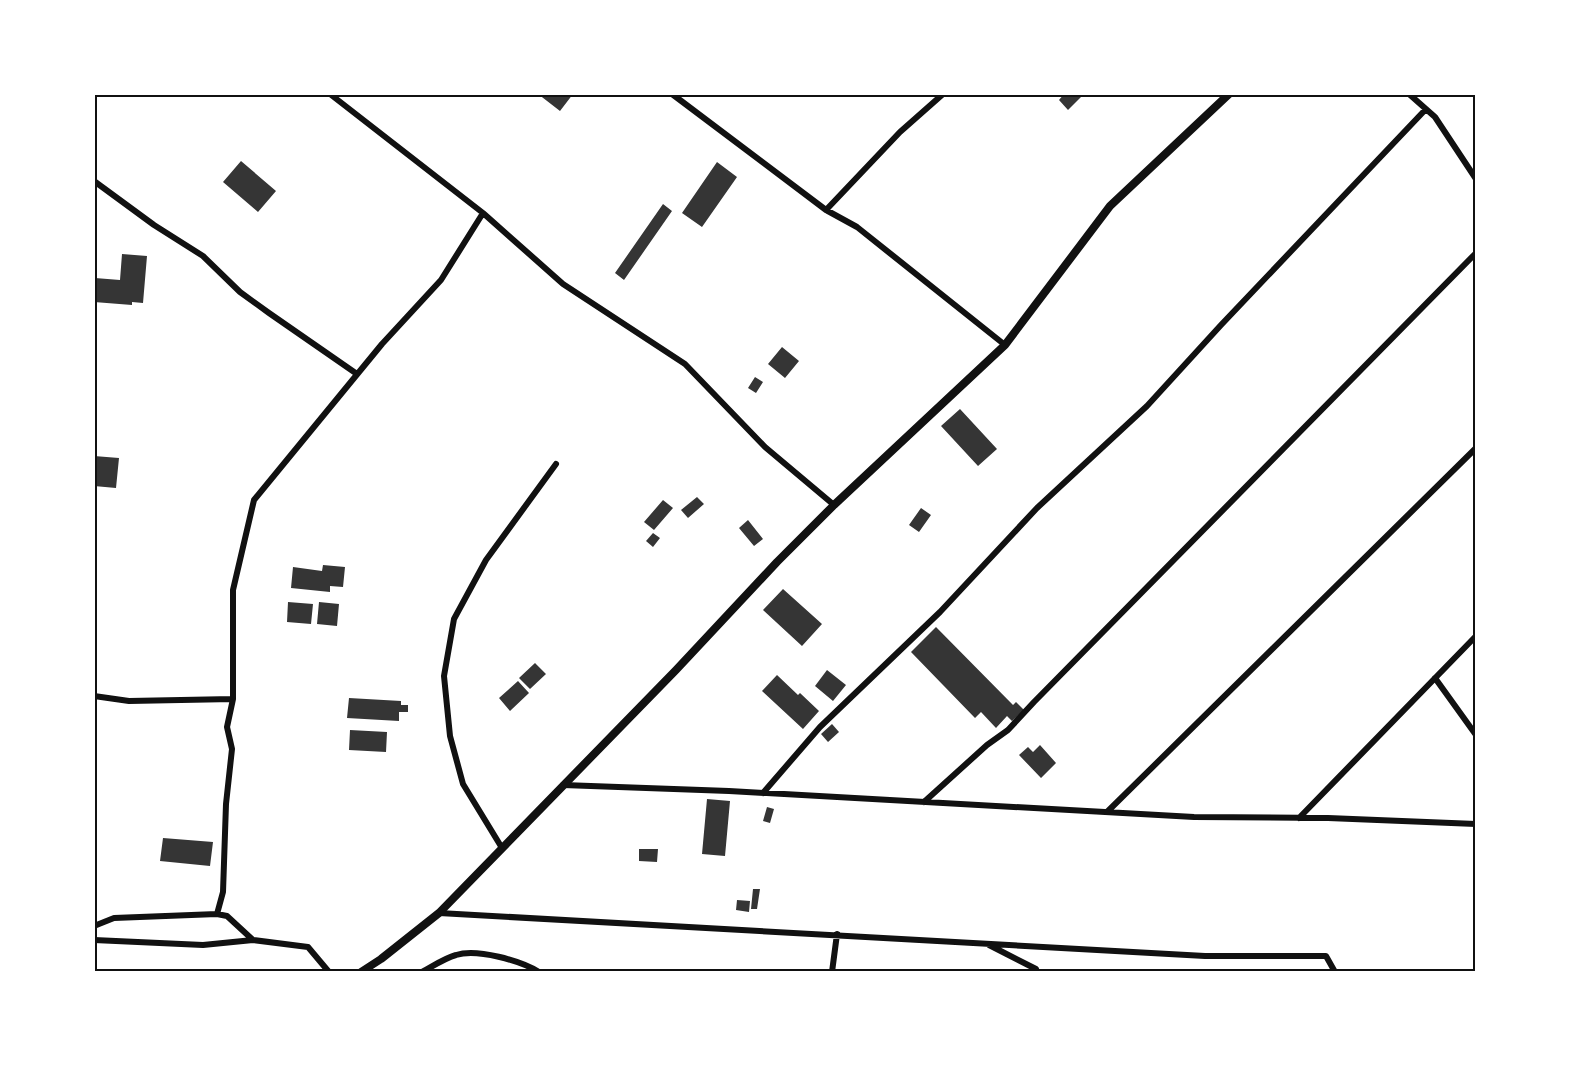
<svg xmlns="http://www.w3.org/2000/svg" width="1570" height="1066" font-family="'PT Sans',sans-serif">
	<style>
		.building { fill: #353535 }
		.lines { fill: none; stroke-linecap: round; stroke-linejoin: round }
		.minor { stroke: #111; stroke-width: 6 }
		.tertiary { stroke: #111; stroke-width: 8 }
		.neatline { fill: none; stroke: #111; stroke-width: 2 }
	</style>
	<rect width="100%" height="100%" fill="#fff"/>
	<!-- building -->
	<path class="building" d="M538,94H573L560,111Z
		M1064,94H1084L1068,110L1059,100Z
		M241,161L276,191L258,212L223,182Z
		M717,162L737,177L702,227L682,213Z
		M663,204L672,211L624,280L615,273Z
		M122,254L147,256L143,303L132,302V305L94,302L95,278L120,280Z
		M782,347L799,361L785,378L768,364Z
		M755,377L763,382L756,393L748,388Z
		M960,409L997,449L978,466L941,426Z
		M94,456L119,458L116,488L94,486Z
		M697,497L704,504L688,518L681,510Z
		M663,500L673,508L654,530L644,522Z
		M921,508L931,515L919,532L909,525Z
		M748,520L763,539L754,546L739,528Z
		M653,533L660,538L653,547L646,541Z
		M323,565L345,567L343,587L330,586V592L291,588L293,567L322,571Z
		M783,589L822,624L802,646L763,610Z
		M288,602L313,604L311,624L287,622Z
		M319,602L339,604L337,626L317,624Z
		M936,627L1013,705L1016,702L1024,710L1012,721L1007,716L996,728L981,712L975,718L911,652Z
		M535,663L546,674L530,689L519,678Z
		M827,670L846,685L833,701L815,686Z
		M777,675L798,695L800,693L819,711L803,729L762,691Z
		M518,681L529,693L510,711L499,698Z
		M349,698L401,701V705H408V712H399V721L347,718Z
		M832,724L839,732L828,742L821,734Z
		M350,730L387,732L386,752L349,750Z
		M1040,745L1056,763L1041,778L1019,755L1028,747L1033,752Z
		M707,799L730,801L725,856L702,854Z
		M767,807L774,809L770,823L763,821Z
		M163,838L213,842L210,866L160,861Z
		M639,849H658L657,862L639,861Z
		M753,889H760L757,909H751Z
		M737,900L750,901L749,912L736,910Z"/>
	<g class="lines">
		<!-- minor -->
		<path class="minor" d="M330,94L483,213L563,284L685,364L765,447L834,505
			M672,94L826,210L857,227L1005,345
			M1409,94L1435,117L1476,179
			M94,181L154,225L203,256L240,292L269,313L357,374
			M826,210L900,132L943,94
			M1435,678L1476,735
			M94,696L129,701L233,699L227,727L232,749L226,804L223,892L217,914L114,918L94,926
			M233,699V590L254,500L382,344L441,280L483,213
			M563,785L729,791L1194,817L1328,818L1476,824
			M763,793L820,727L940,612L1037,508L1147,406L1221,325L1426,109
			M924,802L987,745L1008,730L1034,702L1476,253
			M1107,812L1476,448
			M1299,818L1476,636
			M502,848L463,784L450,736L444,676L454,619L486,560L556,464
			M439,913L1205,956H1326L1335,972
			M217,914L227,916L253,940
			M94,940L203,945L253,940L308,947L329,972
			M989,945L1036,969L1037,972
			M422,972C433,966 445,958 456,955C477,948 521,961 539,972
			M832,972L837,934"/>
		<!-- tertiary -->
		<path class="tertiary" d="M361,972L381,959L439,913L676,670L777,562L834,505L1005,345L1110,206L1229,94"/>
	</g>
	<!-- border -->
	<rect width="1570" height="1066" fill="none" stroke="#ffffff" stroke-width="192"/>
	<rect x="96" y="96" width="1378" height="874" class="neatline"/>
</svg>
